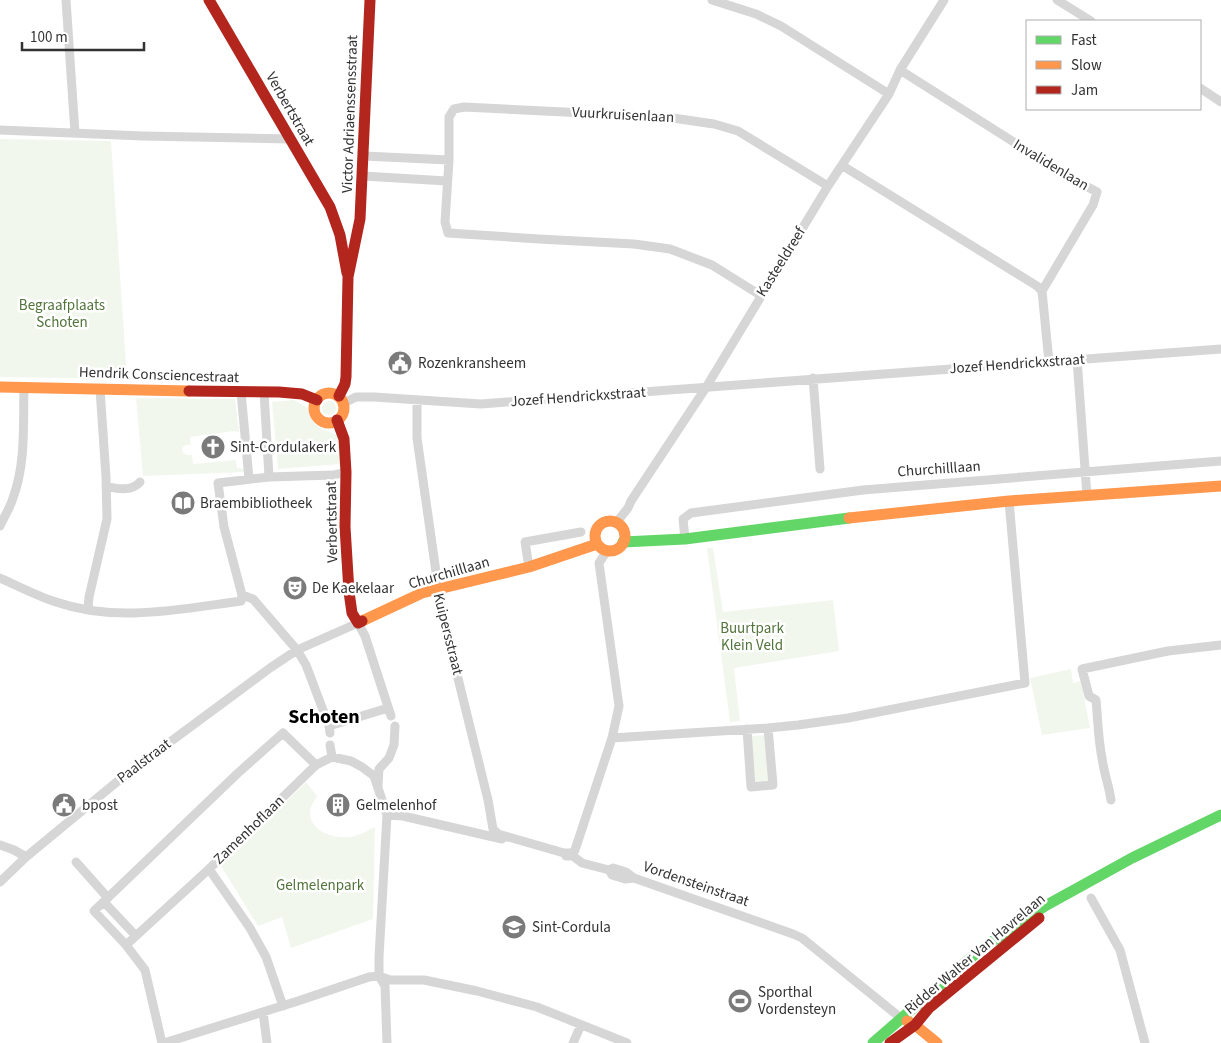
<svg xmlns="http://www.w3.org/2000/svg" width="1221" height="1043" font-family="'Source Sans 3',sans-serif">
	<style>
		.green { fill: #f2f7ee }
		.lines { fill: none; stroke-linecap: round; stroke-linejoin: round }
		.street { stroke: #d6d6d6; stroke-width: 9 }
		.fast { stroke: #63d668; stroke-width: 11 }
		.slow { stroke: #ff974d; stroke-width: 11 }
		.jam { stroke: #b3261e; stroke-width: 11 }
		.labels { text-anchor: middle; dominant-baseline: central; stroke-width: 5; stroke-linejoin: round; paint-order: stroke }
		.street-label { font-size: 15px; fill: #323232; stroke: #fff }
		.park-label { font-size: 15px; fill: #51743a; stroke: #fff }
		.poi-label { font-size: 15px; fill: #323232; stroke: #fff; text-anchor: start }
		.district-label { font-size: 20px; font-weight: bold; fill: #000; stroke: #fff }
	</style>
	<rect width="100%" height="100%" fill="#fff"/>
	<!-- green -->
	<path class="green" d="M0,139L111,141L127,379L0,377Z
		M136,398L235,399L239,432L234,431L190,437L191,445H186L182,448L183,453L187,455H192L193,464L236,460L237,468L244,469V472L143,476Z
		M294,400L308,408C313,428 319,428 338,435L340,464L278,469L272,402Z
		M322 408a7 7 0 1 1 14 0a7 7 0 1 1-14 0Z
		M707,548H713L723,612L833,600L839,651L734,668L740,721L730,722Z
		M1071,669L1073,683L1081,681L1090,728L1042,735L1030,678Z
		M766,735L770,782L755,783L751,736Z
		M306,782L317,796C315,800 311,806 310,810C308,831 333,839 350,837C358,836 367,831 375,827L373,919L291,948L282,917L258,926L221,866Z"/>
	<g class="lines">
		<!-- street -->
		<path class="street" d="M66,0L75,133
			M712,0L756,14L781,26L889,94
			M1057,0L1091,21
			M900,70L1069,177L1097,192L1093,205L1042,291L1049,362
			M1200,88L1221,102
			M0,130L143,136L289,139
			M364,156L449,160
			M843,166L1037,286L1042,291
			M363,176L447,181
			M760,295L712,265L670,249L634,244L539,239L448,233L445,222L449,160V117L454,109L464,107L666,117L714,124L738,131L828,186
			M1077,359L1087,496
			M813,378L820,469
			M241,392L249,479
			M264,392L269,477
			M417,401V438L436,572V589L488,800L493,829L498,834L564,853H572L575,850L612,738L619,706L599,563L607,551
			M344,403L356,397H374L481,404L1221,349
			M106,486C117,489 133,491 140,482
			M616,523L628,508L631,501L705,389L828,186L889,94L900,70L944,0
			M0,526C4,517 10,508 13,498C26,463 23,424 24,387
			M685,539L683,519L691,513L863,490L1221,461
			M529,567L525,542L581,532
			M0,578C18,586 37,596 56,602C116,623 180,609 241,601L242,595
			M242,595L224,527L218,483L269,477L334,475L346,472
			M242,595L253,599L297,650L306,665L329,726L330,733
			M88,609L89,597L107,519L106,477L100,389
			M329,726L388,708
			M747,729L751,787L773,785L768,728
			M612,738L768,728L798,725L848,718L1025,683L1009,501
			M330,745L332,757
			M378,785L379,769L389,758L394,745L395,726
			M1111,800C1109,786 1104,773 1102,758C1098,739 1098,720 1096,700L1089,696L1082,669L1168,651L1221,645
			M387,815L403,816L502,839
			M0,845L14,850L26,857
			M566,856H573L582,863L609,870L612,875L625,879L634,878L793,934L802,938L902,1019
			M76,862L108,898
			M209,869L250,928L266,957L283,1006
			M609,870L613,868L626,872L634,878
			M0,882L26,857L124,776L270,668L297,650L358,623L365,636L391,716
			M1091,898L1120,950L1145,1043
			M104,902L136,936
			M126,945L209,869L316,765L332,757L351,761L362,767L374,776L387,815L379,957V976L385,986L387,1043
			M263,1012L267,1043
			M162,1043L145,970L126,945L94,911L238,773L283,733L316,765
			M164,1043L298,1001L369,977L379,976L390,980H424L477,991L537,1007L627,1043
			M573,1043L581,1025"/>
		<!-- fast -->
		<path class="fast" d="M623,542L685,539L849,518
			M873,1043L981,949L1045,906L1132,858L1221,815"/>
		<!-- slow -->
		<path class="slow" d="M0,387L189,391
			M314 408a15 15 0 1 1 30 0a15 15 0 1 1-30 0Z
			M849,518L1009,501L1221,486
			M595 536a15 15 0 1 1 30 0a15 15 0 1 1-30 0Z
			M362,621L422,593L529,567L597,544
			M907,1021L915,1025L937,1043"/>
		<!-- jam -->
		<path class="jam" d="M209,0L330,207L340,235L347,273
			M189,391L279,392L302,394L317,400
			M339,396L345,384L346,377L348,277L360,219L370,0
			M337,420L344,439L346,472L345,527L349,592L352,613L358,623L362,621
			M890,1043L915,1025L929,1008L1039,918"/>
	</g>
	<!-- icons -->
	<defs>
		<symbol id="civic-disc" viewBox="-11 -11 22 22"><circle r="9.5" fill="#7a7a7a" stroke="#fff"/><path d="M-.6-6.5H3V-4.5H.6V-3L4-1V1h2V6H-6V1h2V-1L-.6-3ZM-1.2 2.5V6h2.4V2.5Z" fill="#fff"/></symbol>
		<symbol id="church-disc" viewBox="-11 -11 22 22"><circle r="9.5" fill="#7a7a7a" stroke="#fff"/><path d="M-1.2-6h2.4v3.5h3.3v2.4h-3.3V6h-2.4V-.1h-3.3v-2.4h3.3Z" fill="#fff"/></symbol>
		<symbol id="library-disc" viewBox="-11 -11 22 22"><circle r="9.5" fill="#7a7a7a" stroke="#fff"/><path d="M-6-4Q-3-5.5-.7-3.5V5Q-3 3-6 4ZM6-4Q3-5.5 .7-3.5V5Q3 3 6 4Z" fill="#fff"/></symbol>
		<symbol id="theatre-disc" viewBox="-11 -11 22 22"><circle r="9.5" fill="#7a7a7a" stroke="#fff"/><path d="M-5-5.5Q0-4 5-5.5V0Q5 5 0 6Q-5 5-5 0ZM-3.3-2.5H-1v1.5H-3.3ZM1-2.5H3.3v1.5H1ZM-2.8 1Q0 5.5 2.8 1Z" fill="#fff"/></symbol>
		<symbol id="building-disc" viewBox="-11 -11 22 22"><circle r="9.5" fill="#7a7a7a" stroke="#fff"/><path d="M-4-6H4V6H1V3H-1V6H-4ZM-2.5-4.3h1.7v1.8h-1.7ZM.8-4.3h1.7v1.8H.8ZM-2.5-1h1.7V.8h-1.7ZM.8-1h1.7V.8H.8Z" fill="#fff"/></symbol>
		<symbol id="school-disc" viewBox="-11 -11 22 22"><circle r="9.5" fill="#7a7a7a" stroke="#fff"/><path d="M0-5L7-2L0 1L-7-2ZM-4 1L0 2.5L4 1V4Q0 6-4 4Z" fill="#fff"/></symbol>
		<symbol id="stadium-disc" viewBox="-11 -11 22 22"><circle r="9.5" fill="#7a7a7a" stroke="#fff"/><path d="M0-5a6.5 5 0 1 0 0 10a6.5 5 0 1 0 0-10ZM-3.5-1.8h7v3.6h-7Z" fill="#fff"/></symbol>
	</defs>
	<g fill-rule="evenodd">
		<use href="#civic-disc" x="386" y="349" width="28" height="28"/>
		<use href="#church-disc" x="199" y="433" width="28" height="28"/>
		<use href="#library-disc" x="169" y="489" width="28" height="28"/>
		<use href="#theatre-disc" x="281" y="574" width="28" height="28"/>
		<use href="#civic-disc" x="50" y="791" width="28" height="28"/>
		<use href="#building-disc" x="324" y="791" width="28" height="28"/>
		<use href="#school-disc" x="500" y="913" width="28" height="28"/>
		<use href="#stadium-disc" x="726" y="987" width="28" height="28"/>
	</g>
	<g class="labels">
		<!-- street labels -->
		<g class="street-label">
			<text transform="translate(290 109) rotate(60)">Verbertstraat</text>
			<text transform="translate(350 114) rotate(-88)">Victor Adriaenssensstraat</text>
			<text transform="translate(623 115) rotate(3)">Vuurkruisenlaan</text>
			<text transform="translate(1051 165) rotate(31)">Invalidenlaan</text>
			<text transform="translate(781 262) rotate(-58)">Kasteeldreef</text>
			<text transform="translate(1017 364) rotate(-4)">Jozef Hendrickxstraat</text>
			<text transform="translate(159 375) rotate(2)">Hendrik Consciencestraat</text>
			<text transform="translate(578 397) rotate(-4)">Jozef Hendrickxstraat</text>
			<text transform="translate(939 469) rotate(-4)">Churchilllaan</text>
			<text transform="translate(332 522) rotate(-91)">Verbertstraat</text>
			<text transform="translate(449 573) rotate(-16)">Churchilllaan</text>
			<text transform="translate(448 634) rotate(76)">Kuipersstraat</text>
			<text transform="translate(144 761) rotate(-37)">Paalstraat</text>
			<text transform="translate(249 830) rotate(-44)">Zamenhoflaan</text>
			<text transform="translate(696 884) rotate(19)">Vordensteinstraat</text>
			<text transform="translate(975 954) rotate(-40)">Ridder Walter Van Havrelaan</text>
		</g>
		<!-- park labels -->
		<g class="park-label">
			<text x="62" y="305">Begraafplaats<tspan x="62" dy="17">Schoten</tspan></text>
			<text x="752" y="628">Buurtpark<tspan x="752" dy="17">Klein Veld</tspan></text>
			<text x="320" y="885">Gelmelenpark</text>
		</g>
		<!-- poi labels -->
		<g class="poi-label">
			<text x="418" y="363">Rozenkransheem</text>
			<text x="230" y="447">Sint-Cordulakerk</text>
			<text x="200" y="503">Braembibliotheek</text>
			<text x="312" y="588">De Kaekelaar</text>
			<text x="82" y="805">bpost</text>
			<text x="356" y="805">Gelmelenhof</text>
			<text x="532" y="927">Sint-Cordula</text>
			<text x="758" y="992">Sporthal<tspan x="758" dy="17">Vordensteyn</tspan></text>
		</g>
		<!-- district labels -->
		<g class="district-label">
			<text x="324" y="717">Schoten</text>
		</g>
	</g>
	<!-- legend -->
	<rect x="1026" y="20" width="175" height="90" fill="#ffffff" stroke="#adadad"/>
	<rect x="1036" y="36" width="25" height="8" fill="#63d668" stroke="#adadad"/>
	<text x="1071" y="45" font-size="15" fill="#323232">Fast</text>
	<rect x="1036" y="61" width="25" height="8" fill="#ff974d" stroke="#adadad"/>
	<text x="1071" y="70" font-size="15" fill="#323232">Slow</text>
	<rect x="1036" y="86" width="25" height="8" fill="#b3261e" stroke="#adadad"/>
	<text x="1071" y="95" font-size="15" fill="#323232">Jam</text>
	<!-- scale -->
	<path d="M22 42v8h122v-8" fill="none" stroke="#323232" stroke-width="2.5"/>
	<text x="30" y="42" font-size="15" fill="#323232" stroke="#ffffff" stroke-width="4" paint-order="stroke">100 m</text>
</svg>
